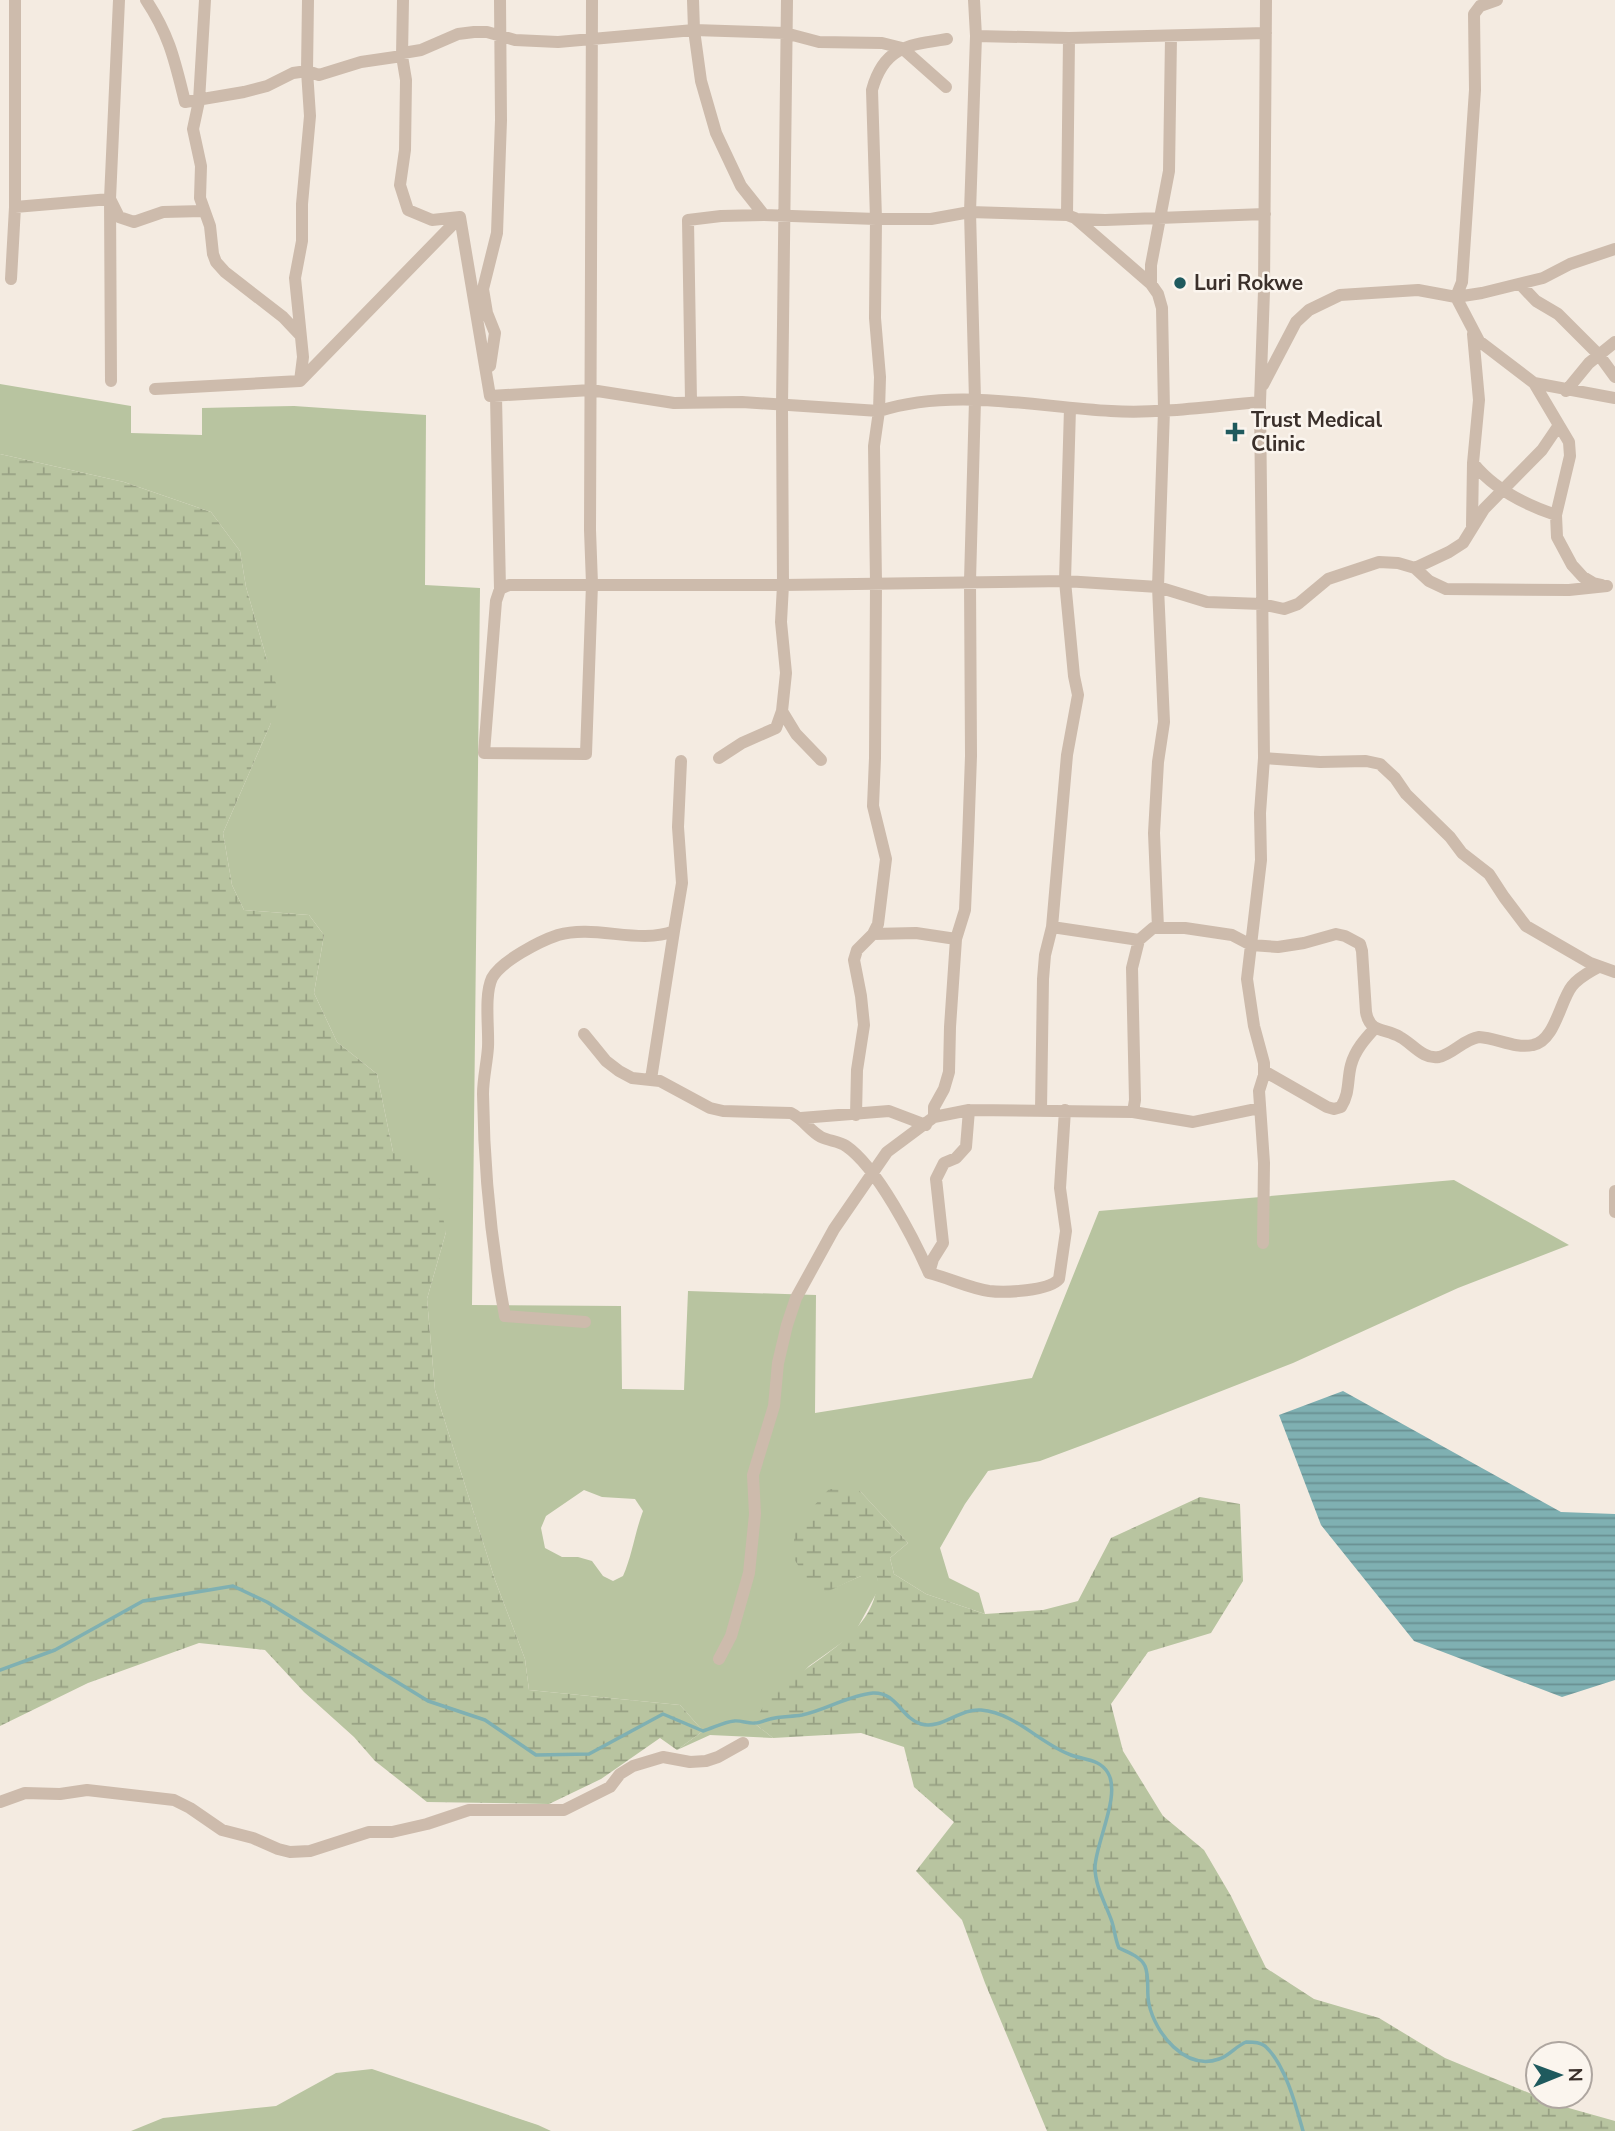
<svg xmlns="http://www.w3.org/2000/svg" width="1615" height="2131" font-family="'Nunito Sans',sans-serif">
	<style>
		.grass { fill: #b8c4a0; fill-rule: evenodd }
		.wetland { fill: url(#wetland-marsh) }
		.water { fill: url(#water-rules) }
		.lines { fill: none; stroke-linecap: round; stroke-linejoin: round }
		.stream { stroke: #7fb0b2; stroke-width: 3.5 }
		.minor { stroke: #cdbbac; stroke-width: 12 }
		.poi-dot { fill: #1f5a5e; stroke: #fbf5ee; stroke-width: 2.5 }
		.labels { text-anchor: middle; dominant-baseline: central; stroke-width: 5; stroke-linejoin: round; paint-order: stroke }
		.poi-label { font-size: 21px; font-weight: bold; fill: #3b302b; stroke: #fbf5ee; text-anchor: start }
	</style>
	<defs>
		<pattern id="wetland-marsh" width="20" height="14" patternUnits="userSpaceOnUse" patternTransform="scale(1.75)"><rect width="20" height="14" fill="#b8c4a0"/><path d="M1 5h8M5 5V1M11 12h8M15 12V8" fill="none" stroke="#97a083"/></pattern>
		<pattern id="water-rules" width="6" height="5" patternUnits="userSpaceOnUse" patternTransform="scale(1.75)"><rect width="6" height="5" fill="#7fb0b2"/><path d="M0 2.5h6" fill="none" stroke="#699091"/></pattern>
	</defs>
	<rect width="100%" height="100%" fill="#f4ebe1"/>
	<!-- grass -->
	<path class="grass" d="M0,384L131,406V433L202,435V408L294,406L426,415L425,585L480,588L472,1305L621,1306L622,1389L684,1390L688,1291L816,1295L815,1413L1032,1378L1099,1211L1454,1180L1569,1245L1458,1288L1293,1363L1091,1442L1040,1461L988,1471L965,1504L940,1548L949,1578L979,1593L985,1614L926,1594L894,1574L890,1558L908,1543L860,1491L818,1595L861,1576H877V1592L854,1634L809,1666L754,1723L773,1738L710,1735L677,1750L703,1731L680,1705L529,1690L525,1659L495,1580L435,1390L427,1299L446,1232L393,1152L377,1074L337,1042L314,993L324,935L309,915L244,910L232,885L223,833L271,723L267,660L246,587L240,551L211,512L124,482L0,454ZM584,1490L602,1497L635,1499L643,1511C635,1532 632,1556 623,1576L613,1581L603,1576L592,1561L578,1557H562L545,1548L541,1528L546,1516Z
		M372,2069L538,2125L551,2131H131L163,2118L276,2106L336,2073Z"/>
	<!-- wetland -->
	<path class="wetland" d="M0,454L124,482L211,512L240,551L246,587L267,660L280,694L271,723L223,833L232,885L244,910L309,915L324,935L314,993L337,1042L377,1074L393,1152L434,1173L446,1232L427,1299L435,1390L495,1580L525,1659L529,1690L680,1705L703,1731L677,1750L660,1738L601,1779L549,1804L427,1802L375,1761L354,1737L304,1692L265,1650L199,1643L88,1683L0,1726Z
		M829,1489L860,1491L908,1543L890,1558L894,1574L926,1594L985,1614L1043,1610L1078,1601L1111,1538L1200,1497L1240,1504L1243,1581L1211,1633L1148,1652L1111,1704L1123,1751L1163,1816L1204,1850L1231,1896L1266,1968L1314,1999L1379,2018L1445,2058L1558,2105L1615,2121V2131H1047L985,1983L962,1920L916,1871L954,1822L914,1787L904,1747L861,1733L773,1738L754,1723C759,1716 762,1706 768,1700C803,1662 880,1636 877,1576H861L818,1596L794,1559V1528Z"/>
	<!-- water -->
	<path class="water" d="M1343,1391L1561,1512L1615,1514V1680L1562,1697L1414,1641L1321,1525L1279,1415Z"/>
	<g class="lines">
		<!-- stream -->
		<path class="stream" d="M0,1670L55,1650L143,1601L233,1586L267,1602L428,1701L485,1720L536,1755L589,1754L663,1714L703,1731C713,1728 724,1722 734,1721C741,1720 748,1724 755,1723C760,1723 765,1720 770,1719C781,1716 791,1717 802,1715C826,1710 849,1695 873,1693C897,1692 901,1718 921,1724C941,1730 960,1708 981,1710C1016,1713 1040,1744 1071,1755C1084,1760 1100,1759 1108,1773C1121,1795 1096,1842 1095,1867C1095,1887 1106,1904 1112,1922C1115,1931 1115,1939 1119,1948C1128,1952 1141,1957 1145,1966C1150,1978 1146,1992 1149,2004C1155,2033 1185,2071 1219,2059C1229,2056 1236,2046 1246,2042C1253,2042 1262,2042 1267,2048C1286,2067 1296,2106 1303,2131"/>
		<!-- minor -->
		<path class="minor" d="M146,0C170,36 175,62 185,102L244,92L267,86L293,73L307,71L319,75L361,62L402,56L403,53L421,50L458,34L474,32H487L515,40L558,42L694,30L785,33L819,42L882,43L902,48L946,87
			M205,0L199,101L193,129L201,166L200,198L210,226L213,254L216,262L225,272L283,317L299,334
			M403,0L402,56L406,80L405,150L400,185L408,210L432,220L460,217
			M592,0L590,530L592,584L586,754L484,753L496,601L500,589L509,585H783L1065,581L1158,587L1207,602L1262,604L1284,609L1298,604L1328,579L1379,562L1398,563L1415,568L1429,581L1446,589L1569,590L1607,586
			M693,0L694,30L701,81L716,133L741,186L764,215
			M976,36L1069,38
			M15,207L110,199L119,217L134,222L163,212L203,211
			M1067,215L1069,38L1266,33
			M1076,219L1105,220L1265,214
			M11,279L15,207V0
			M1520,284L1536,301L1558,314L1599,355L1615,377
			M1456,297L1462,282L1475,90L1474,14L1480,6L1497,0
			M1456,297L1482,293L1543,278L1570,264L1615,249
			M1473,334L1479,400L1473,463C1493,488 1526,505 1556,515
			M490,366L495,333L487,313L483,289L497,233L501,120L500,0
			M111,381L110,199L119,0
			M300,381L303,357L295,278L302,241V204L310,116L307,71L308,0
			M1534,383L1615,398
			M1263,385L1296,322L1309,310L1340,295L1418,290L1456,297L1479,341L1534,383L1569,442L1570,456L1556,515L1557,537L1572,565L1583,577L1593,583L1602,585
			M155,389L300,381L460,217L490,396L591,390L674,403L742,402L879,411C954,387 1035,407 1111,411C1161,414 1211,406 1260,402
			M1566,391L1589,363L1615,342
			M496,396L500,589
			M691,401L688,220L721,216L764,215L876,219H931L970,212L1067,215L1075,218L1151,284
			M1472,526L1473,463
			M1415,568L1449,552L1463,543L1484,509L1542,450L1559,425
			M782,711L796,734L821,760
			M719,758L742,743L776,728L782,711L786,673L781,622L783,585L782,406L787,0
			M1264,758L1320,762L1366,761L1380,764L1395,778L1406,794L1450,837L1462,853L1489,874L1504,897L1526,926L1590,963L1615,972
			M1052,927L1139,940L1153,928H1185L1232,935L1251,945L1278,947L1304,943L1336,934L1345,936L1360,944L1362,951L1366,1012C1367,1018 1369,1023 1374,1027C1381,1031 1392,1032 1400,1037C1412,1043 1423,1060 1439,1057C1453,1054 1464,1039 1479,1037C1497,1038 1515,1049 1533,1045C1555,1041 1560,1001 1572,986C1579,977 1588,973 1598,967
			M1158,928L1154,833L1158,762L1164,722L1158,587L1164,410L1162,308L1158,294L1151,284V265L1169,171L1171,37
			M873,934L878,924L886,859L873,806L875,758L876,583L874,446L879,411L880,377L875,318L876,219L872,90C884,46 909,45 947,39
			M584,1034L606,1061L619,1071L632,1078L660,1081L710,1108L723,1111L791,1113C803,1119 810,1131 821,1137C829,1141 839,1141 846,1146C877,1167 914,1239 929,1273C949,1278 969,1288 989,1291C1005,1293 1049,1291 1059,1279L1066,1231L1060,1188L1065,1110
			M1264,1071L1327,1107L1334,1109L1341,1107C1350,1093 1347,1080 1351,1065C1355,1050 1365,1039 1375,1028
			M651,1079L674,931
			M1041,1110L1043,979L1045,955L1052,927L1067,755L1078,695L1074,676L1065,581L1070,408
			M1133,1112L1135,1100L1132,968L1139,940
			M856,1115L857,1070L864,1025L861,996L854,960L857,950L873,934L916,933L956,939
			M934,1117V1107L944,1089L949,1072L950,1027L956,939L965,910L968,841L971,756L970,581L975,400L970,212L976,36L974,0
			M801,1118L889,1111L926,1125
			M1615,1191V1212
			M1263,1243L1264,1163L1259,1091L1264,1075V1063L1254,1026L1247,979L1261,860L1260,813L1264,758L1260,402L1264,291L1266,0
			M929,1273L933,1259L943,1243L936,1179L944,1163L956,1158L966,1147L969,1110
			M585,1322L505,1316C491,1243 484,1168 483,1094C483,1078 487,1063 488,1047C489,1028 484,995 492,978C501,961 540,941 558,935C595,924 639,945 674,931L682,883L678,827L681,761
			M719,1659L731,1636L749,1573L755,1514L753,1475L774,1406L778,1363L787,1325L796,1298L834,1229L887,1152L934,1117L969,1110L1133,1112L1193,1122L1260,1108
			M0,1802L25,1793L60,1794L87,1790L174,1800L190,1808L222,1830L253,1838L278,1849L290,1852L310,1851L369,1832H392L427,1824L469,1810H564L610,1787L620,1774L633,1766L663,1757L690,1762L706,1761L718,1757L743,1743"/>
	</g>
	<!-- markers -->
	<g class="poi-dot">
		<circle cx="1180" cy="283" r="7"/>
		<path d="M1231.5 421.5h7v7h7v7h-7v7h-7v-7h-7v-7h7z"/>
	</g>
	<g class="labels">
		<!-- poi labels -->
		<g class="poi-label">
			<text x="1194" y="283">Luri Rokwe</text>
			<text x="1251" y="420">Trust Medical<tspan x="1251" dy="24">Clinic</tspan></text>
		</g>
	</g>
	<!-- north arrow -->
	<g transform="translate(1559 2075) rotate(89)"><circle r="33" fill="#fbf5ee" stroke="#aea6a0" stroke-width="2"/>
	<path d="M0-5L12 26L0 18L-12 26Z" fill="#1f5a5e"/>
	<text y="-10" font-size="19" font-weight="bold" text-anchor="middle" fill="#3b302b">N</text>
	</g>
</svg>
